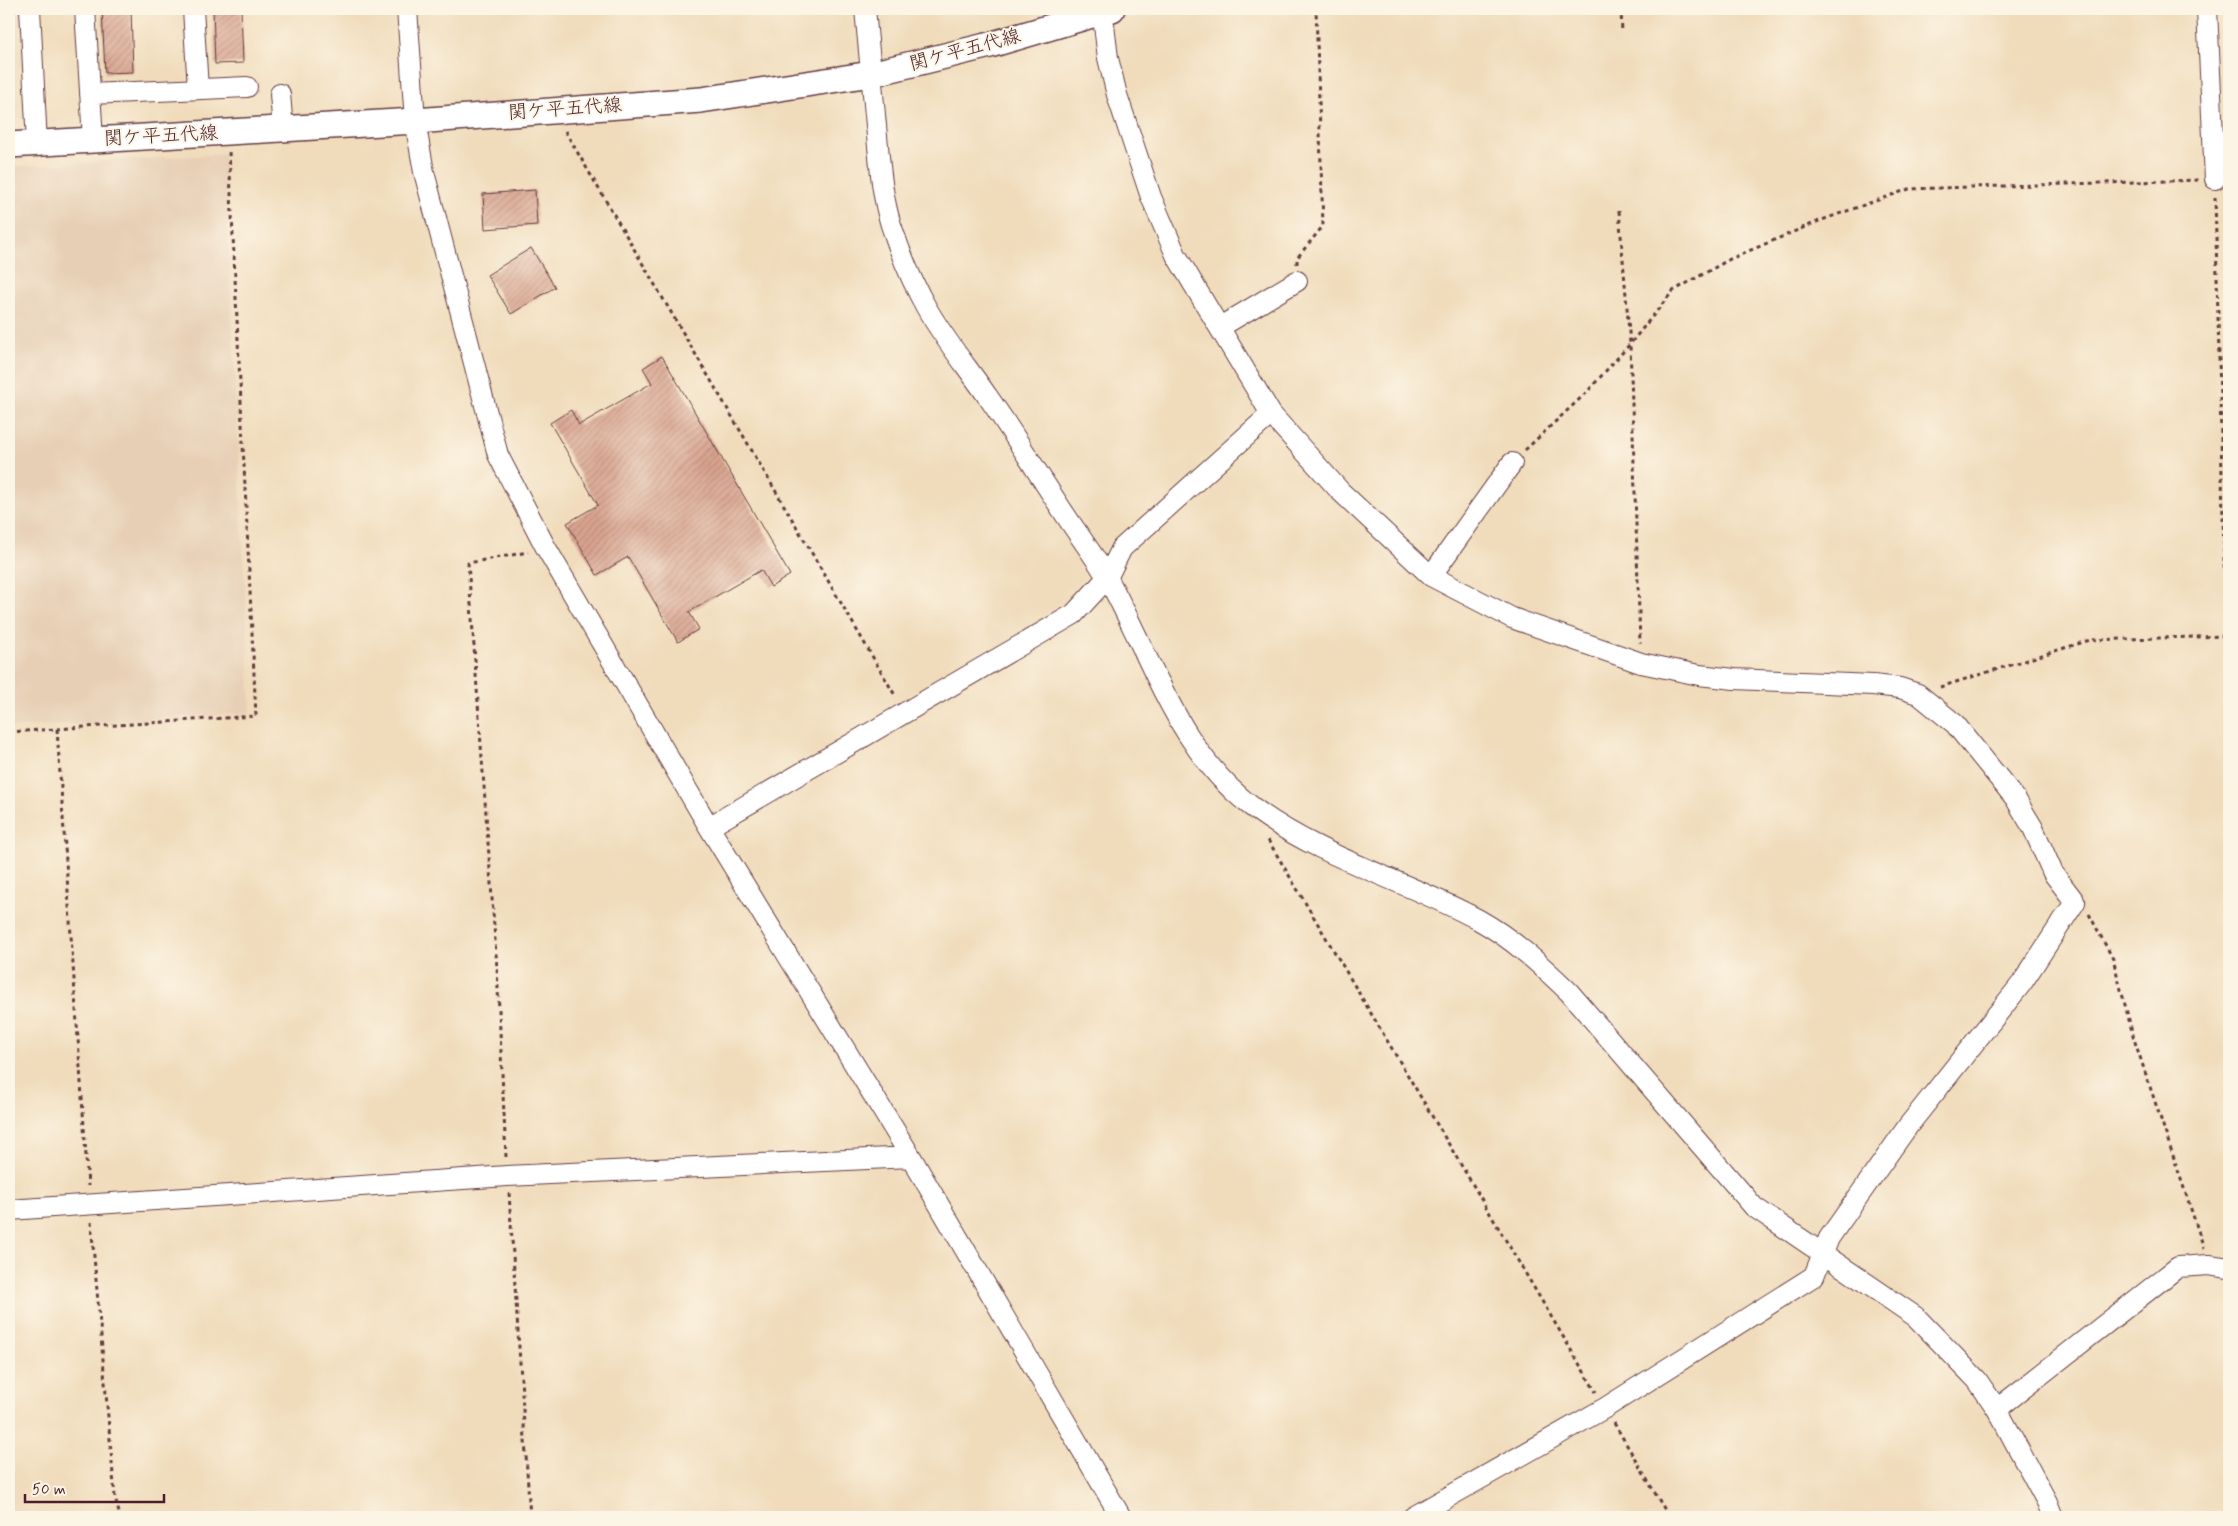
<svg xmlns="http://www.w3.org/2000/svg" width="2238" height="1526" font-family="Mynerve,'Klee One',sans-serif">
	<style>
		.built { fill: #e7cfb5 }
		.building { fill: url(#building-hatch) }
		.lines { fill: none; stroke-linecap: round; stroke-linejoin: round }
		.minor-casing { stroke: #633b41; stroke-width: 22 }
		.major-casing { stroke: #633b41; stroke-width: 28 }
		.path { stroke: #633b41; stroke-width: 3; stroke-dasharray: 4 4; stroke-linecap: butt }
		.minor { stroke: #fff; stroke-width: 20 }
		.major { stroke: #fff; stroke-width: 25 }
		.labels { text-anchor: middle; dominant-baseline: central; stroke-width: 4; stroke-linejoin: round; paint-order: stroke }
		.street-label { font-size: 19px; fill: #4a1f2b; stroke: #fcf5e5 }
	</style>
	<defs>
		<pattern id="building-hatch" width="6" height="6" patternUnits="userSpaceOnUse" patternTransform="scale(1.25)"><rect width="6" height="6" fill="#d9a48f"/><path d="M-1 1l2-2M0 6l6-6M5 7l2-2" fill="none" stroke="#b28575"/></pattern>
	</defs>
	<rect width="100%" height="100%" fill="#fcf5e5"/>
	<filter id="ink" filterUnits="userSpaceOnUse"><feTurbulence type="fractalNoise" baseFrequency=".02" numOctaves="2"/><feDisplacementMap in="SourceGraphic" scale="10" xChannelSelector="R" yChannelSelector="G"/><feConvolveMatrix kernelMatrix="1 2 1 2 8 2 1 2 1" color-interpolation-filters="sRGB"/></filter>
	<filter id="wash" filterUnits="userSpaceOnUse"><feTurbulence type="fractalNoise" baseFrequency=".0096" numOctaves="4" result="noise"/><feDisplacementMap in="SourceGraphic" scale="20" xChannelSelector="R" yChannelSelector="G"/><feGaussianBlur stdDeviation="1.12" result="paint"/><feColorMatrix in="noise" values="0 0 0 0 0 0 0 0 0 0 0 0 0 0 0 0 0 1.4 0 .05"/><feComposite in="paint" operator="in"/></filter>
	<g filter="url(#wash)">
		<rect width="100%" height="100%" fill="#f0dcbb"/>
		<!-- built -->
		<path class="built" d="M224,154L251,713L9,728V167Z"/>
		<g id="blocks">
			<!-- building -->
			<path class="building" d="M102,9H131L133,72L105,73Z
				M213,9H241L243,63L215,64Z
				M535,190L537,225L485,229L483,194Z
				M531,248L555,287L511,314L487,275Z
				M662,356L790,575L771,587L761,570L689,612L699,629L678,642L628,557L597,575L567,523L598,505L550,423L571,410L579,425L652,383L643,368Z"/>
		</g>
	</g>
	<g filter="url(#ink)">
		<use href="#blocks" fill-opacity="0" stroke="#633b41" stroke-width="1"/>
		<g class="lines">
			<defs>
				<path id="minor" d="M30,9L37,144
					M85,9L93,140
					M193,9L198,89
					M407,9L415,121L424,172L498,455L545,546L709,827L911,1157L1121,1517
					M865,9C869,51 873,94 877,136C880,166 882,196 891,225C900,252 912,282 926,307C944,339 968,368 988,397C1014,434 1037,472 1062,510C1077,533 1094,555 1108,579C1152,658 1179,754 1255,809C1323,859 1405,880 1479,920C1513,939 1541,965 1569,992L1754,1207L1916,1317L1977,1380L1997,1409L2047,1502L2053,1517
					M1102,9L1108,58L1117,95L1151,197L1176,255L1271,414L1340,491L1431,576L1512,618L1641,663L1699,675L1734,679L1873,685L1900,688L1918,694L1955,724L2015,798L2033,828L2053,873L2075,902L2022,983L1908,1126L1829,1238L1814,1276L1605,1408L1413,1517
					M2207,9L2215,179
					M90,94L247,87
					M280,94L283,129
					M1220,327L1297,281
					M1431,576L1512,463
					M709,827L1074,614L1107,578L1122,548L1271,414
					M9,1210L507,1176L911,1157
					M1997,1409L2178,1267L2209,1265L2229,1268"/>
				<path id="major" d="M9,145L415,121L701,100L871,74L990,45L1112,9"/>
			</defs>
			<!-- minor casing -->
			<use href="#minor" class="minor-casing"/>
			<!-- major casing -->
			<use href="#major" class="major-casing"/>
			<!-- path -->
			<path class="path" d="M1621,9L1622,33
				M565,131L896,697
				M2215,197L2226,635
				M1619,211L1630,344L1640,643
				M1297,264V258L1323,226L1316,9
				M1525,450L1586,393L1630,344L1673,291L1730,259L1819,221L1909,189L2198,180
				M1940,687L2090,640L2229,636
				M57,729L88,1186
				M9,732L256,716L229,152
				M1268,840L1596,1392
				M2089,914L2113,959L2134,1039L2204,1248
				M506,1157L497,968L468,563L528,552
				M509,1193L530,1517
				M91,1222L115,1497L120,1517
				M1614,1423L1669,1517"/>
			<!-- minor -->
			<use href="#minor" class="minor"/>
			<!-- major -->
			<use href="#major" class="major"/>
		</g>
	</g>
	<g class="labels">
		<!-- street labels -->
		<g class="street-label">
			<text transform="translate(965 50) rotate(-15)">関ケ平五代線</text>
			<text transform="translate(565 109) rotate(-4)">関ケ平五代線</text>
			<text transform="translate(161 136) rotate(-3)">関ケ平五代線</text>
		</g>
	</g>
	<!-- margin -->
	<rect width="2238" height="1526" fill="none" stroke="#fcf5e5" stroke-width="30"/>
	<!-- scale -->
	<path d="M25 1494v8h139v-8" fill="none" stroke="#4a1f2b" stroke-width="2.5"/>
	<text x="32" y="1494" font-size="15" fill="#4a1f2b" stroke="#fcf5e5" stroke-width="4" paint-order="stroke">50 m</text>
</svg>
